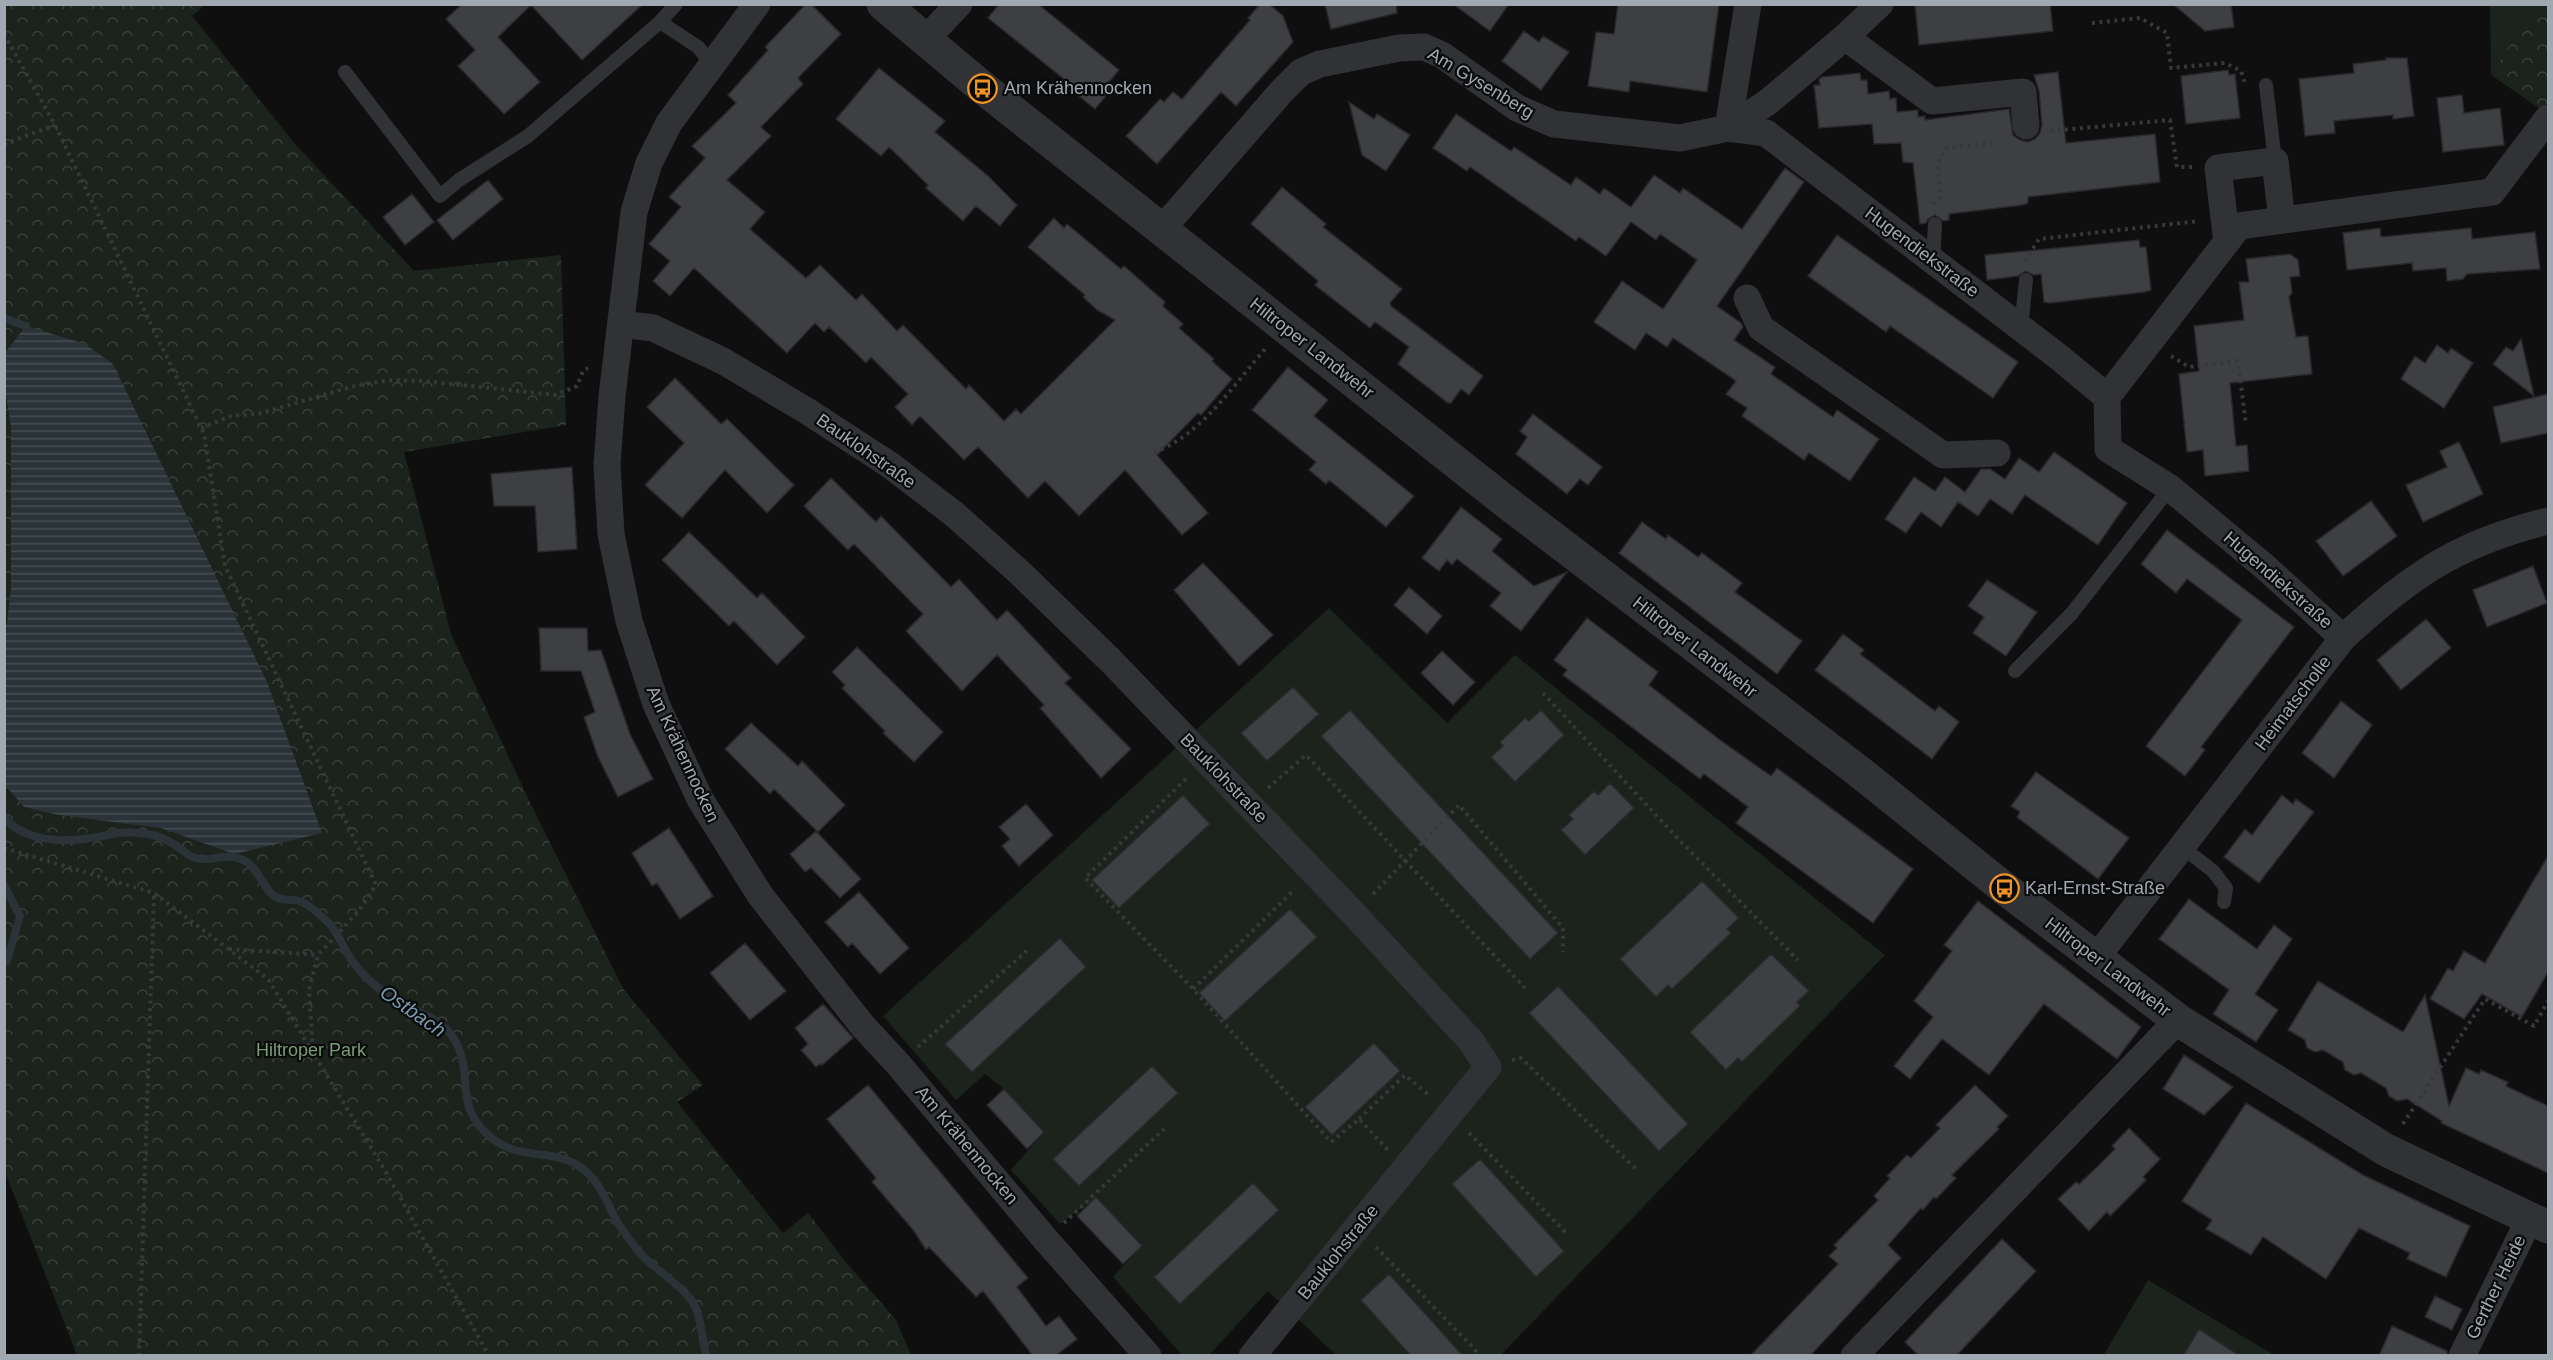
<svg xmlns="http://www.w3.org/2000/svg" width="2553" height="1360" font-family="Arial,sans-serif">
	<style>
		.grass { fill: #1b231c }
		.park { fill: url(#park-crowns) }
		.water { fill: url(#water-rules) }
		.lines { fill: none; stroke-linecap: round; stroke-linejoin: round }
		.stream { stroke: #293338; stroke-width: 8 }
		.building { fill: #3e3f43; stroke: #29292c; stroke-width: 1.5 }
		.path { stroke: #36393c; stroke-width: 4; stroke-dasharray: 3 4.5; stroke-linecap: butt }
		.service { stroke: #303235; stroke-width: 14 }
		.minor { stroke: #303235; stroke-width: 27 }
		.tertiary { stroke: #303235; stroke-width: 33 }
		.labels { text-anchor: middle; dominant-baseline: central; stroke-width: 4.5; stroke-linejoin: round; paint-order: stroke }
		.street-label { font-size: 18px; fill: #a0a8b1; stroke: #0a0a0b }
		.poi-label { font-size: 18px; fill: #a0a8b1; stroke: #0a0a0b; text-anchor: start }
		.park-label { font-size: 18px; fill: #799d77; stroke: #0a0a0b }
		.water-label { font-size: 20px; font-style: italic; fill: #769bad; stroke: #0a0a0b }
	</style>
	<defs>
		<pattern id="park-crowns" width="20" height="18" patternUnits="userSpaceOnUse" patternTransform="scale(1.5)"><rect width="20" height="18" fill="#1b231c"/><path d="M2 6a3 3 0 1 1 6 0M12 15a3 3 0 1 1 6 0" fill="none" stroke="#39403b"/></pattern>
		<pattern id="water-rules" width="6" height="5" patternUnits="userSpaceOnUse" patternTransform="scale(1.5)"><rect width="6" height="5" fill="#293338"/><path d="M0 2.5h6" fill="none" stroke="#454e52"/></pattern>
	</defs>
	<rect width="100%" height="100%" fill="#0f0f10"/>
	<!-- grass -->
	<path class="grass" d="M2490,5H2535L2491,75Z
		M1329,608L1447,723L1515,655L1885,955L1501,1355H1336L1268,1291L1209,1355H1182L1113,1277L1142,1246L1096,1198L1060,1224L1011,1170L1044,1132L1004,1089L985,1074L956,1100L883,1016Z
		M2148,1280L2274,1355L2103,1356Z"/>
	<!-- park -->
	<path class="park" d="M5,5H205L192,16L295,144L414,271L561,255L566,425L404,452L451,634L536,815L624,990L703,1085L677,1102L783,1233L808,1213L845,1261L896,1320L911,1355H77L5,1172Z
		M2535,5H2548V114L2491,75Z"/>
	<!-- water -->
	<path class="water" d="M26,326L85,344L113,364L267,682L322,833L234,854L161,828L59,815L24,807L5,785L4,649L11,589V428L5,387L4,354Z"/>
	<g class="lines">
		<!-- stream -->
		<path class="stream" d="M4,318L26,326
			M4,817C22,841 63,843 91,838C107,836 123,830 139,833C150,834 162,837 172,843C182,849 190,859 202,859C218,860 229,852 245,861C261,871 264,891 276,897C283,901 289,899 296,900C310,904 322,916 331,926C338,934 341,942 346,951C357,971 375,987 394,999C418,1014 442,1016 457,1044C472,1074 456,1103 484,1131C516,1164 547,1146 579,1166C599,1179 606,1201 617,1222C624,1232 632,1244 640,1253C656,1271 682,1285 694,1304C703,1320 700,1338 707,1356
			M4,885L20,916L7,961"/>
	</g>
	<!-- building -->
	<path class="building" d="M462,4H643L582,60L531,5L498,37L540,82L504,114L458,66L475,50L446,19Z
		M806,4H811L841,34L798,78L803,84L761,127L771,136L727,180L765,212L750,229L806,278L820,265L856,300L862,294L897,331L903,325L966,389L969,385L1004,421L1016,409L1021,414L1115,320L1097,310L1083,297L1085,295L1028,247L1054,218L1064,228L1067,224L1121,269L1124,266L1165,302L1163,306L1183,324L1179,328L1214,359L1212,361L1232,379L1201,415L1198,413L1157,455L1208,513L1182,535L1125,470L1079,516L1045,481L1028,498L978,447L964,460L920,416L912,425L895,407L908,394L871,357L866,363L829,327L824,332L815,323L787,353L694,268L670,296L653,281L670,261L649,244L681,207L669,197L705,158L692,146L736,103L728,95L768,50L765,47Z
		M999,4H1038L1119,70L1109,82L1114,86L1095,109L1073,91L1075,88L988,18Z
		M1260,4H1269L1283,16L1293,42L1236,106L1221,92L1157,164L1126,136L1160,99L1164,102L1173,92L1182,99L1250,20L1248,18Z
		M1325,4H1396L1397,13L1331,29Z
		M1453,4H1509L1490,31Z
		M1618,4H1719L1707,92L1630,81L1629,92L1588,86L1596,32L1614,34Z
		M1915,4H2050L2053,31L1919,45Z
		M2173,4H2231L2234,27L2205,31Z
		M1524,31L1539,42L1543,36L1569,52L1541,90L1502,61Z
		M2386,58H2407L2414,116L2393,119V115L2334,121L2335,133L2305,136L2299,79L2354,73L2353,64L2386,60Z
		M879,68L945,121L935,132L987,175L1017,205L1000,226L976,206L963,221L926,188L928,185L889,147L881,156L836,119Z
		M2228,70L2229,75L2235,74L2240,118L2186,124L2181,76Z
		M2058,72L2066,143L2155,134L2160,182L2028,197V203L2023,205L1949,214V220L1943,221L1935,215L1928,219L1926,223L1920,224L1913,163L1903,162L1901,143L1874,144L1872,124L1819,128L1814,85H1820L1819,79L1822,77L1860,73L1861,80H1867L1868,94L1889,91L1890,99L1896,98L1897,112L1918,110V117L1925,116V120L2009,109L2013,135L2020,140L2028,142L2035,139L2040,133L2042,125L2039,91L2034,75Z
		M2462,95L2464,113L2500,108L2504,145L2443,152L2437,98Z
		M1349,102L1374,119L1377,114L1410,135L1386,171L1362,155Z
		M1456,114L1511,151L1514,147L1571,185L1576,177L1600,194L1604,188L1631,207L1654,175L1680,193L1683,188L1742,229L1785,168L1804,182L1717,306L1741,323L1743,327L1734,340L1775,367L1771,374L1833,417L1837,410L1879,439L1850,481L1809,453L1804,460L1742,416L1747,408L1726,394L1736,381L1673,338L1667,347L1646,333L1635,350L1594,322L1622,281L1663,309L1697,260L1660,234L1656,240L1631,222L1606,256L1579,237L1576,241L1470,167L1467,171L1433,148Z
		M488,180L503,199L453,240L437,220Z
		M1282,187L1326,224L1323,227L1402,289L1390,303L1391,306L1483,376L1469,395L1461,389L1451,403H1448L1398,364L1409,347L1375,322L1370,328L1315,285L1318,281L1251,224Z
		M412,194L434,222L405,245L383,217Z
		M2380,228L2381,237L2471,228L2472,239L2535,232L2540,269L2467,274L2463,279L2447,281L2446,268L2413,271L2412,263L2347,270L2343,233Z
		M1837,235L2018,362L1993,398L1890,326L1886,332L1808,276Z
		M2139,240L2140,247H2146L2151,290L2145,292L2050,303L2044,302L2041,274L2033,275L2026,271L2018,276L1987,280L1985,255Z
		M2290,254L2298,260L2300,276L2290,277L2292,293L2289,297L2296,337L2308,336L2312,374L2230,383L2236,446L2247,445L2249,471L2205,476L2203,450L2187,452L2179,374L2199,371L2194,326L2244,320L2239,282H2249L2246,259Z
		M2521,339L2534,396L2493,364L2506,347L2513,351Z
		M2437,345L2448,353L2451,348L2473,363L2444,408L2401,379L2415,356L2425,363Z
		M1288,367L1328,400L1314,416L1414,496L1386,527L1329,480L1326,484L1309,470L1316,462L1252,410Z
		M675,378L721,424L727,419L794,485L767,513L725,470L682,518L645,485L684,443L647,407Z
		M2548,394V433L2501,443L2493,407Z
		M1533,414L1602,467L1588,485L1580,479L1567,494L1516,454L1527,437L1520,431Z
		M2459,442L2483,494L2423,522L2406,485L2447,467L2440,451Z
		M2054,452L2127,503L2098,545L2025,495L2012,514L1990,499L1978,516L1958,502L1941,527L1921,512L1906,533L1885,519L1914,477L1935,491L1945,477L1965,492L1981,469H1990L2005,479L2019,458L2039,472Z
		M572,467L577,549L538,552L535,506H494L491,474Z
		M831,478L876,522L881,516L951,587L959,579L997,620L1007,610L1071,678L1065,683L1131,749L1101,778L1040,708L1044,705L997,655L962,691L906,631L923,614L854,544L848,550L804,506Z
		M2371,501L2397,536L2343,576L2316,541Z
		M1461,507L1502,539L1492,551L1534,586L1567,572L1521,631L1490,606L1501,593L1457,559L1452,565L1447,560L1439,571L1422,558Z
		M1642,522L1666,539L1668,535L1698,557L1702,553L1742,583L1735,592L1802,641L1777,674L1619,553Z
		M2167,530L2294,627L2201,747L2205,750L2185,776L2146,746L2242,620L2187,579L2176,593L2141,564Z
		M689,532L757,598L762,593L805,637L777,665L734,621L729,626L662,560Z
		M1203,563L1273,635L1239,666L1174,590Z
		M2533,566L2547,603L2487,627L2473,590Z
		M1987,580L2037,612L2006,656L1973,633L1984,617L1968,606Z
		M1409,587L1442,616L1427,634L1394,605Z
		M1587,618L1658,672L1649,685L1720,740L1771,776L1777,768L1913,869L1873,923L1736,823L1748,807L1704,774L1700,779L1563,675L1567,670L1554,660Z
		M2426,619L2451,648L2401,690L2377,660Z
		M539,628H587L588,651L601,650L630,734L653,779L618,797L598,757L584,717L595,712L581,671H541Z
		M1843,634L1864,650L1860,654L1935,711L1939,706L1959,722L1932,759L1815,670Z
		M857,647L943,732L914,762L883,733L885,731L842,688L845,685L832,672Z
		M1442,651L1475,682L1453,705L1421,673Z
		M1293,687L1319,714L1267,761L1241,733Z
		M2341,701L2372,725L2334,778L2302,753Z
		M1350,710L1558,933L1530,959L1321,736Z
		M1541,710L1564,735L1515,782L1491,757L1503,746L1500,742L1525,718L1529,721Z
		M751,723L798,766L802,761L845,805L818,832L774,789L770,794L725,749Z
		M2036,772L2129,838L2098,879L2017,817L2020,812L2011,806Z
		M1610,783L1634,808L1585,855L1561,830L1573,819L1569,815L1594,791L1598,795Z
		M1183,795L1210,824L1119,908L1092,880Z
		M2282,795L2293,804L2296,799L2314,812L2259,883L2224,857L2245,829L2252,835Z
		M1026,804L1053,835L1019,866L1002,846L1010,839L999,827Z
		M669,828L713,896L680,919L657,883L652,886L632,853Z
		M816,831L861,879L840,898L811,868L805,872L790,854Z
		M2548,856V972L2522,1017L2482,994L2464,1019L2430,999L2448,968L2453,971L2464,951L2485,963Z
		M1702,881L1739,918L1727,929L1731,933L1688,974L1672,989L1668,985L1656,997L1620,959Z
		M859,892L909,948L880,974L852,943L848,947L825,922Z
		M2189,899L2257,949L2274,925L2292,939L2255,994L2278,1010L2256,1042L2213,1014L2229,990L2159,939Z
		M1978,901L2141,1027L2117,1059L2044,1004L1989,1075L1942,1039L1910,1079L1894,1066L1933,1017L1914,1001L1952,951L1944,945Z
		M1290,909L1317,937L1225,1021L1199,993Z
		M1060,938L1086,967L972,1072L945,1044Z
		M745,943L786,991L750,1020L710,973Z
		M1771,954L1809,991L1797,1002L1800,1006L1742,1062L1738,1058L1726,1070L1690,1032Z
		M2318,981L2403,1032L2425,995L2449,1106L2466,1068L2479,1074L2481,1070L2508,1082L2506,1086L2548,1106V1173L2441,1123L2442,1121L2407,1099L2397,1101L2389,1096L2386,1088L2361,1073L2354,1075L2345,1070L2343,1062L2323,1050L2315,1052L2307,1048L2305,1040L2288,1030Z
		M1558,986L1688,1124L1659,1151L1529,1013Z
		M823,1004L853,1038L822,1065L820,1064L816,1067L801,1050L808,1044L795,1028Z
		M1374,1043L1400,1071L1332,1135L1305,1107Z
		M2184,1055L2233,1087L2204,1115L2163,1089Z
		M1152,1066L1178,1093L1079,1186L1053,1159Z
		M868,1085L1028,1278L1017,1287L1046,1326L1059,1316L1077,1339L1055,1356H1033L983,1291L976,1297L929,1247L926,1250L914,1231L872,1182L876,1178L827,1119Z
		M1975,1085L2008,1116L1997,1127L1999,1129L1952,1175L1956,1178L1936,1199L1934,1197L1923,1210L1921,1208L1888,1245L1901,1258L1810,1356H1750L1838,1264L1829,1256L1837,1248L1834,1245L1878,1200L1874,1196L1890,1178L1887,1176L1907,1155L1911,1158L1940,1128L1936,1125Z
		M1004,1089L1044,1132L1027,1149L987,1105Z
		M2246,1103L2363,1175L2470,1226L2446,1277L2407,1259L2410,1253L2359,1228L2326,1279L2263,1237L2251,1255L2206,1229L2212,1220L2182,1201Z
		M2129,1128L2160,1159L2143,1177L2146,1180L2110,1216L2107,1212L2089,1231L2058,1199L2076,1182L2079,1184L2097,1167L2115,1149L2112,1146Z
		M1480,1159L1564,1251L1536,1277L1452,1184Z
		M1253,1183L1279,1210L1180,1304L1154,1277Z
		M1096,1197L1142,1246L1123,1264L1077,1216Z
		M2002,1239L2036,1271L1956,1356H1919L1905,1342Z
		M1389,1274L1430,1319L1463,1356H1411L1361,1300Z
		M2435,1296L2462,1309L2452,1330L2425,1317Z
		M2392,1326L2447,1351V1356H2379Z
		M2199,1329L2240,1356H2183Z"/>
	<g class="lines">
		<!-- path -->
		<path class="path" d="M2092,23L2140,18L2167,33L2171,68L2225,63L2241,71L2245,83
			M4,34L55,125L204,434L225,566L376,885L357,913L318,955L309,990L313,1052
			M2050,131L2170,120L2177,167H2193
			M4,144L55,125
			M1933,204L1940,197L1938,164L1946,148L1994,143
			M2025,261L2039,239L2199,221
			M2171,356L2189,367L2238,361L2246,425
			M201,428L231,416L258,414L358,385L392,380L423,381L556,395L577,386L583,371L588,368
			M1154,452C1201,436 1234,384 1266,348
			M1543,693L1681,842L1798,960
			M1186,779L1085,878L1193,989L1331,1142L1359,1119L1388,1150
			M1268,788L1306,755L1525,988
			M4,848L154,893L268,979L384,1169L489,1356
			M1373,894L1459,805L1563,928V952
			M229,949L318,955
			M1193,989L1295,889
			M918,1047L1030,948
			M1512,1060L1521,1058L1637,1170
			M1359,1119L1405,1075L1431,1097
			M2403,1124L2485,999L2534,1026L2548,1001
			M1469,1133L1567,1234
			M1064,1223L1164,1129
			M1376,1247L1480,1355
			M139,1356L154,893"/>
		<!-- service -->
		<path class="service" d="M660,22L676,4
			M345,72L440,196L459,180L528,136L660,22L698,47L711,63
			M2266,85L2275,161
			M1933,261L1935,224
			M2021,328L2026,280
			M2015,671L2072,613L2170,488
			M2182,847L2213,871L2226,888L2224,902"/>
		<!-- minor -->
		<path class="minor" d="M757,4L669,123L649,163L634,212L612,396L607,465L611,534L629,621L656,704L700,799L760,895L862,1025L898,1064L1046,1240L1148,1356
			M1748,4L1728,128L1766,133L2060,358L2107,397L2108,449L2170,488L2265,567L2343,638
			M1845,37L1932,101L2023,92L2026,126
			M926,39L959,4
			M1162,229L1281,92L1301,72L1320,64L1399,48L1424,47L1442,55L1517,108L1554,124L1680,138L1728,128L1768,102L1845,37L1880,4
			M2227,242L2218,168L2275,161L2282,220
			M1747,298L1761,328L1943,455L1997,453
			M621,324L653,328L723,361L807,411L890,465L954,514L1019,572L1111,661L1353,913L1471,1041L1488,1067L1252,1356
			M2107,397L2239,226L2492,192L2548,118
			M2096,958L2343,638C2411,575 2458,543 2548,521
			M1854,1356L2178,1020
			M2462,1356L2530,1218"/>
		<!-- tertiary -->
		<path class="tertiary" d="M883,4L983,88L1506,502L1857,770L2004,888L2178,1020L2386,1150L2548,1227"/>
	</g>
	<!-- icons -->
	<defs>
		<symbol id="bus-ring" viewBox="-11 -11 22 22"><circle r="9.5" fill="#0a0a0b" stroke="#f09327" stroke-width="1.5"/><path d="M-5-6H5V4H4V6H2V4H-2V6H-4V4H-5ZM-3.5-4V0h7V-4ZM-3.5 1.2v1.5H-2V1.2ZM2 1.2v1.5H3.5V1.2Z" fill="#f09327"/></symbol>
	</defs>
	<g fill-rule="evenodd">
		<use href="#bus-ring" x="966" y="72" width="33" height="33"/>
		<use href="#bus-ring" x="1988" y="872" width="33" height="33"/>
	</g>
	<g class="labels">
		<!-- street labels -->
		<g class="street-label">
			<text transform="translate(1481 83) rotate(31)">Am Gysenberg</text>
			<text transform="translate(1922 252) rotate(37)">Hugendiekstraße</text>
			<text transform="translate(1312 348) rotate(38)">Hiltroper Landwehr</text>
			<text transform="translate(866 451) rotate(35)">Bauklohstraße</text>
			<text transform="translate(2278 580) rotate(41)">Hugendiekstraße</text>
			<text transform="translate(1695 647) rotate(38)">Hiltroper Landwehr</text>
			<text transform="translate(2293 703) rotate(-53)">Heimatscholle</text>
			<text transform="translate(683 754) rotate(65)">Am Krähennocken</text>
			<text transform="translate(1224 778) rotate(46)">Bauklohstraße</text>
			<text transform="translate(2108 967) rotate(37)">Hiltroper Landwehr</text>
			<text transform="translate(967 1145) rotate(50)">Am Krähennocken</text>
			<text transform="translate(1338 1252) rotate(-51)">Bauklohstraße</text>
			<text transform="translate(2496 1287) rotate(-64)">Gerther Heide</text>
		</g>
		<!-- poi labels -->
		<g class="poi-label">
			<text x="1004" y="88">Am Krähennocken</text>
			<text x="2025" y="888">Karl-Ernst-Straße</text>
		</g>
		<!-- park labels -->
		<g class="park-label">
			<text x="311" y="1050">Hiltroper Park</text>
		</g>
		<!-- water labels -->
		<g class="water-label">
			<text transform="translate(413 1011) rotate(35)">Ostbach</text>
		</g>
	</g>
	<!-- border -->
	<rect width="2553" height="1360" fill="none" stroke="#a0a8b1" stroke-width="12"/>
</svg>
